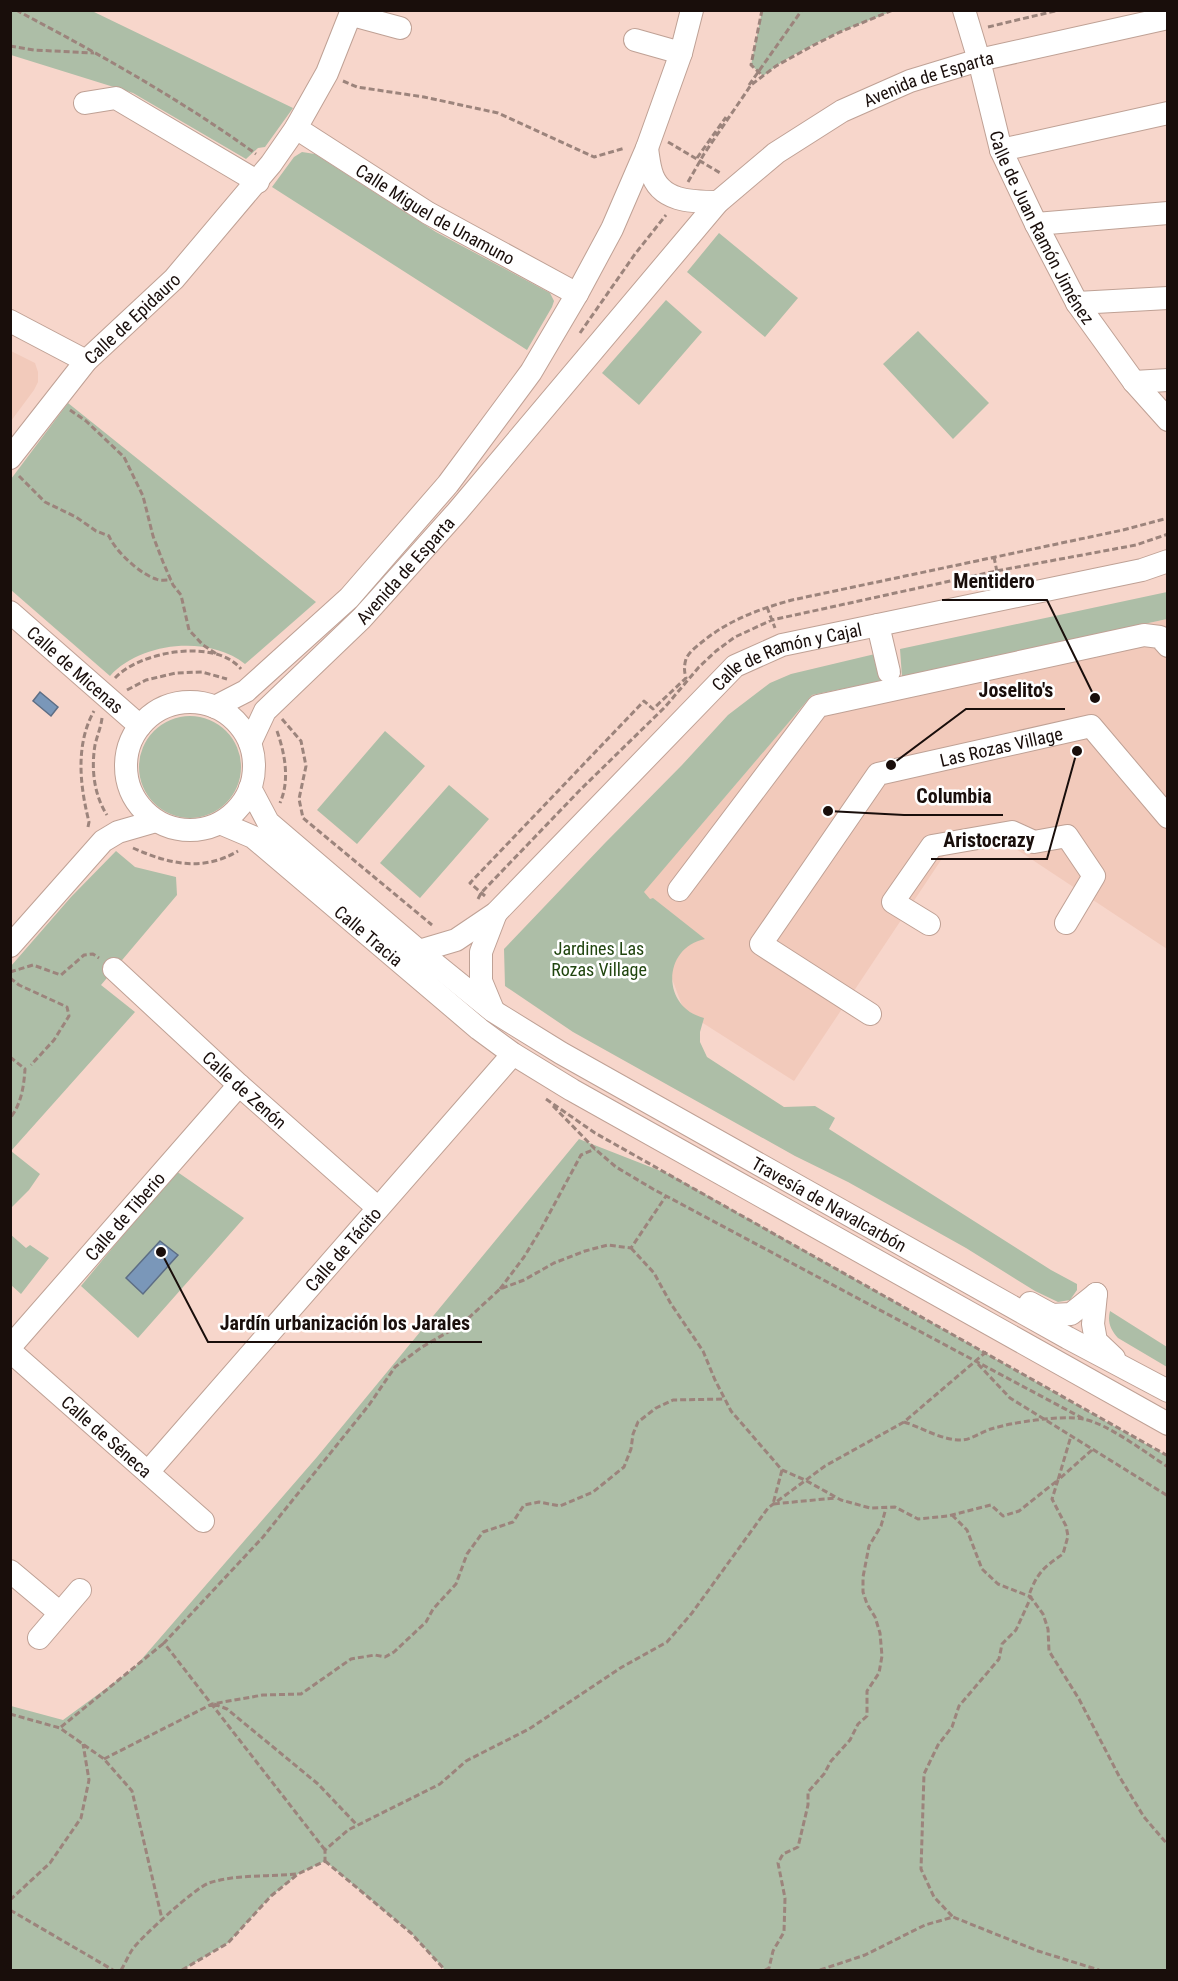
<svg xmlns="http://www.w3.org/2000/svg" width="1178" height="1981" font-family="'Roboto Condensed',sans-serif">
	<style>
		.built { fill: #f2cabb }
		.green { fill: #adbea7 }
		.water { fill: #7a97b9; stroke: #5d6e85; stroke-width: 1.5 }
		.lines { fill: none; stroke-linecap: round; stroke-linejoin: round }
		.minor-casing { stroke: #bfa195; stroke-width: 24 }
		.path { stroke: #9c847c; stroke-width: 3; stroke-dasharray: 6 3; stroke-linecap: butt }
		.minor { stroke: #fff; stroke-width: 22 }
		.labels { text-anchor: middle; dominant-baseline: central; stroke-width: 5; stroke-linejoin: round; paint-order: stroke }
		.street-label { font-size: 18px; fill: #190e0b; stroke: #fff }
		.park-label { font-size: 18px; fill: #21450f; stroke: #fff }
		.leader { fill: none; stroke: #190e0b; stroke-width: 2 }
		.callout-dot { fill: #190e0b; stroke: #fff; stroke-width: 2 }
		.callout-label { font-size: 20px; text-anchor: middle; font-weight: bold; fill: #190e0b; stroke: #fff; stroke-width: 5; stroke-linejoin: round; paint-order: stroke }
	</style>
	<rect width="100%" height="100%" fill="#f7d6cb"/>
	<!-- built -->
	<path class="built" d="M11,351L35,363L38,372V382L34,390L11,421Z
		M1167,619V949L1010,845L955,839L794,1081L684,1011L641,895L812,695L1006,655Z"/>
	<!-- green -->
	<path class="green" d="M10,11H92L293,108L265,147L258,148L246,159L133,93L11,55Z
		M762,11V10L893,11C850,27 799,47 763,76L751,65Z
		M302,152L315,154L436,232L550,293L554,301L552,307L527,350L272,187L294,157Z
		M719,233L798,298L765,337L687,272Z
		M666,300L702,332L639,405L602,373Z
		M918,331L989,403L953,439L883,364Z
		M68,403L316,602L245,664C208,635 141,642 110,676L11,590V479Z
		M1167,592V619L902,677L900,649Z
		M875,654L881,681L812,695L644,892L650,899L653,898L705,939C663,947 660,1007 704,1018L700,1032V1042L707,1057L784,1107L815,1106L835,1118L829,1129L1051,1270L1077,1284V1290L1070,1300L1058,1302L1035,1291L966,1248L848,1182L795,1156L573,1032L505,986L504,949L605,843L682,765L728,715L770,683L791,674Z
		M139 767a51 51 0 1 1 102 0a51 51 0 1 1-102 0Z
		M385,731L425,766L357,844L317,810Z
		M449,785L489,819L420,898L380,863Z
		M116,851L135,867L176,877L177,895L101,985L135,1012L11,1151L40,1174L29,1190L11,1208V966L71,897Z
		M579,1139L671,1175L1167,1456V1970H445L411,1933L325,1861L298,1874L271,1896L228,1943L182,1970H11V1706L63,1720L134,1668L317,1457Z
		M176,1171L244,1218L138,1338L81,1286Z
		M10,1234L26,1248L30,1245L49,1258L21,1294L11,1285Z
		M1110,1311L1167,1347V1367L1118,1338C1111,1330 1107,1322 1110,1311Z"/>
	<!-- water -->
	<path class="water" d="M40,692L58,707L51,716L33,701Z
		M160,1241L178,1255L143,1294L126,1278Z"/>
	<g class="lines">
		<defs>
			<g id="minor">
				<path id="s1" d="M964,10L979,60L1001,150L1036,224L1077,303L1134,382L1168,420"/>
				<path d="M352,15L400,28"/>
				<path d="M635,40L681,53"/>
				<path d="M85,103L116,98L258,182"/>
				<path id="s2" d="M296,128L428,213L577,294"/>
				<path d="M647,148C648,156 649,164 651,171C659,202 692,202 718,202"/>
				<path d="M1001,150L1168,113"/>
				<path d="M1036,224L1168,213"/>
				<path d="M1077,303L1168,298"/>
				<path d="M10,321L86,361"/>
				<path d="M1134,382L1168,380"/>
				<path id="s3" d="M10,458L86,361L174,279L271,164L296,128L327,73L352,10"/>
				<path id="s4" d="M10,612L140,726"/>
				<path d="M878,625L889,672"/>
				<circle cx="190" cy="766" r="64"/>
				<path d="M215,707L246,691L349,598L448,484L531,372L577,294L612,229L647,148L681,53L692,10"/>
				<path id="s5" d="M250,743L265,711L362,618L457,512L718,202L776,153L842,111L910,81L979,60L1168,18"/>
				<path id="s6" d="M250,788L268,822L419,951L493,1011L561,1053L1068,1338L1168,1391"/>
				<path id="s7" d="M220,823L253,837L479,1029L513,1054L572,1090L1168,1424"/>
				<path d="M679,890L818,706L1144,635L1160,637L1168,646"/>
				<path d="M929,924L893,902L932,846L1012,832L1034,842L1067,836L1094,876L1066,923"/>
				<path d="M10,946L103,841L118,832L156,821"/>
				<path id="s8" d="M419,951L456,940L496,913L735,666L782,645L1142,570L1168,561"/>
				<path id="s9" d="M114,969L239,1085L378,1208"/>
				<path d="M493,1010L481,981V952L496,913"/>
				<path id="s10" d="M870,1014L761,944L878,774L1091,726L1168,817"/>
				<path d="M1096,1294L1093,1324L1096,1341L1114,1358"/>
				<path d="M1030,1303L1052,1315L1071,1314L1096,1294"/>
				<path id="s11" d="M10,1347L239,1085"/>
				<path id="s12" d="M10,1351L203,1521"/>
				<path id="s13" d="M148,1472L513,1054"/>
				<path d="M10,1571L60,1613"/>
				<path d="M39,1638L80,1590"/>
			</g>
		</defs>
		<!-- minor casing -->
		<use href="#minor" class="minor-casing"/>
		<!-- path -->
		<path class="path" d="M16,10C99,54 180,99 256,154
			M762,10L751,65L763,76
			M988,27L1059,10
			M10,46L34,50L94,53
			M343,81L357,87L424,97L498,113L594,157L625,148
			M749,85L802,10
			M668,142L722,174
			M697,158L726,117
			M688,182L704,154L751,85L776,66L814,45L840,32L893,10
			M580,333L635,254L666,215
			M70,410L86,421L124,457L143,496L153,536L163,562L173,585L181,595L189,630L203,645L218,655
			M19,476L45,502L76,517L96,531L109,536C115,551 140,574 156,579C160,581 166,580 171,580
			M994,557L999,582
			M767,607L775,628
			M115,678C140,651 216,638 241,669
			M127,690L146,680L176,673L202,672L227,679
			M102,718C101,727 97,736 95,745C91,769 94,795 107,815
			M282,719L301,741L306,766L299,799L303,818L432,925
			M277,731C285,754 290,780 280,803
			M88,827L89,822C80,786 75,745 94,711
			M133,848C169,864 203,872 238,851
			M485,896L470,883L644,701L653,709L686,678C684,671 684,666 686,659C689,652 696,647 702,642C729,620 759,609 792,600L1123,530L1168,518
			M478,899L481,893L580,790L665,707L699,667L716,651L735,637L772,620L996,571L1136,545L1168,534
			M10,972L33,965L61,975L84,955L93,954L99,958
			M10,978L19,985L67,1007L69,1016L54,1040L31,1065
			M10,1057L25,1069C24,1086 21,1105 10,1118
			M546,1099L595,1133L1168,1456
			M553,1106L595,1149L616,1167L653,1189L1084,1419
			M631,1248L654,1273L671,1304L703,1351L715,1380L731,1411L782,1470L805,1480L841,1500L870,1508L895,1507L918,1519L948,1516L991,1505L1003,1516L1019,1511L1058,1480L1071,1436
			M500,1289L524,1257L541,1229L581,1155L595,1149
			M978,1364L1010,1398L1168,1496
			M904,1422C923,1428 941,1440 961,1440C971,1440 981,1432 991,1429C1013,1422 1061,1415 1083,1419C1107,1423 1146,1453 1168,1467
			M1092,1450L1058,1480L1052,1499L1066,1526L1068,1536L1063,1554C1044,1567 1037,1573 1029,1595L1043,1614L1048,1629L1049,1651L1079,1699L1119,1776L1144,1817L1168,1845
			M782,1470L773,1504L835,1498
			M952,1515L967,1530L982,1569L998,1584L1031,1597L1016,1630L1002,1644L999,1659L959,1706L952,1727L938,1745L924,1774L921,1869L934,1897L953,1917
			M214,1704L227,1709L318,1784L357,1825
			M10,1714L60,1728L104,1759L132,1791L162,1919
			M61,1727L164,1643
			M104,1759L212,1704L263,1695L301,1694L351,1659L375,1655L385,1657L394,1652L426,1622L433,1609L456,1584L467,1554L483,1532L513,1522L524,1505L539,1502L560,1506L593,1492L624,1467L631,1449L633,1434L638,1422L656,1408L673,1400L725,1399
			M325,1850L164,1643L263,1537L369,1405L395,1367L422,1347L462,1324L500,1289L524,1280L554,1263L585,1251L608,1245L631,1248L666,1196
			M325,1861L411,1933L445,1970
			M10,1900L50,1863L81,1818L89,1780L83,1744
			M10,1910L113,1970
			M121,1970C125,1964 128,1956 132,1950C140,1938 196,1887 209,1883C237,1874 267,1877 296,1874
			M182,1970L228,1943L271,1896L298,1874L325,1861V1850L348,1830L440,1784L466,1761L529,1729L622,1667L667,1642L692,1613L768,1508L825,1466L904,1422L986,1352
			M765,1970L769,1968L773,1951L784,1932L785,1898L778,1863L783,1854L798,1847L808,1805V1792L824,1774L831,1761L850,1740L858,1724L867,1716V1691L879,1673L882,1656L880,1633L875,1617L867,1604L863,1592V1577L869,1546L881,1526L886,1508
			M820,1970L865,1955L925,1925L953,1917L1038,1951L1099,1970"/>
		<!-- minor -->
		<use href="#minor" class="minor"/>
	</g>
	<g class="labels">
		<!-- street labels -->
		<g class="street-label">
			<text stroke="none"><textPath href="#s5" startOffset="964">Avenida de Esparta</textPath></text>
			<text stroke="none"><textPath href="#s2" startOffset="164">Calle Miguel de Unamuno</textPath></text>
			<text stroke="none"><textPath href="#s1" startOffset="232">Calle de Juan Ramón Jiménez</textPath></text>
			<text stroke="none"><textPath href="#s3" startOffset="186">Calle de Epidauro</textPath></text>
			<text stroke="none"><textPath href="#s5" startOffset="234">Avenida de Esparta</textPath></text>
			<text stroke="none"><textPath href="#s8" startOffset="482">Calle de Ramón y Cajal</textPath></text>
			<text stroke="none"><textPath href="#s4" startOffset="87">Calle de Micenas</textPath></text>
			<text stroke="none"><textPath href="#s10" startOffset="462">Las Rozas Village</textPath></text>
			<text stroke="none"><textPath href="#s7" startOffset="188">Calle Tracia</textPath></text>
			<text stroke="none"><textPath href="#s9" startOffset="178">Calle de Zenón</textPath></text>
			<text stroke="none"><textPath href="#s6" startOffset="720">Travesía de Navalcarbón</textPath></text>
			<text stroke="none"><textPath href="#s11" startOffset="174">Calle de Tiberio</textPath></text>
			<text stroke="none"><textPath href="#s13" startOffset="296">Calle de Tácito</textPath></text>
			<text stroke="none"><textPath href="#s12" startOffset="129">Calle de Séneca</textPath></text>
		</g>
		<!-- park labels -->
		<g class="park-label">
			<text x="599" y="948">Jardines Las<tspan x="599" dy="21">Rozas Village</tspan></text>
		</g>
	</g>
	<!-- callouts -->
	<path class="leader" d="M1095 698L1047 600H942M891 765L966 709H1065M828 811L904 815H1003M1077 751L1047 859H931M161 1252L208 1342H482"/>
	<g class="callout-dot">
		<circle cx="1095" cy="698" r="6"/>
		<circle cx="891" cy="765" r="6"/>
		<circle cx="828" cy="811" r="6"/>
		<circle cx="1077" cy="751" r="6"/>
		<circle cx="161" cy="1252" r="6"/>
	</g>
	<g class="callout-label">
		<text x="994" y="588">Mentidero</text>
		<text x="1016" y="697">Joselito's</text>
		<text x="954" y="803">Columbia</text>
		<text x="989" y="847">Aristocrazy</text>
		<text x="345" y="1330">Jardín urbanización los Jarales</text>
	</g>
	<!-- border -->
	<rect width="1178" height="1981" fill="none" stroke="#190e0b" stroke-width="24"/>
</svg>
